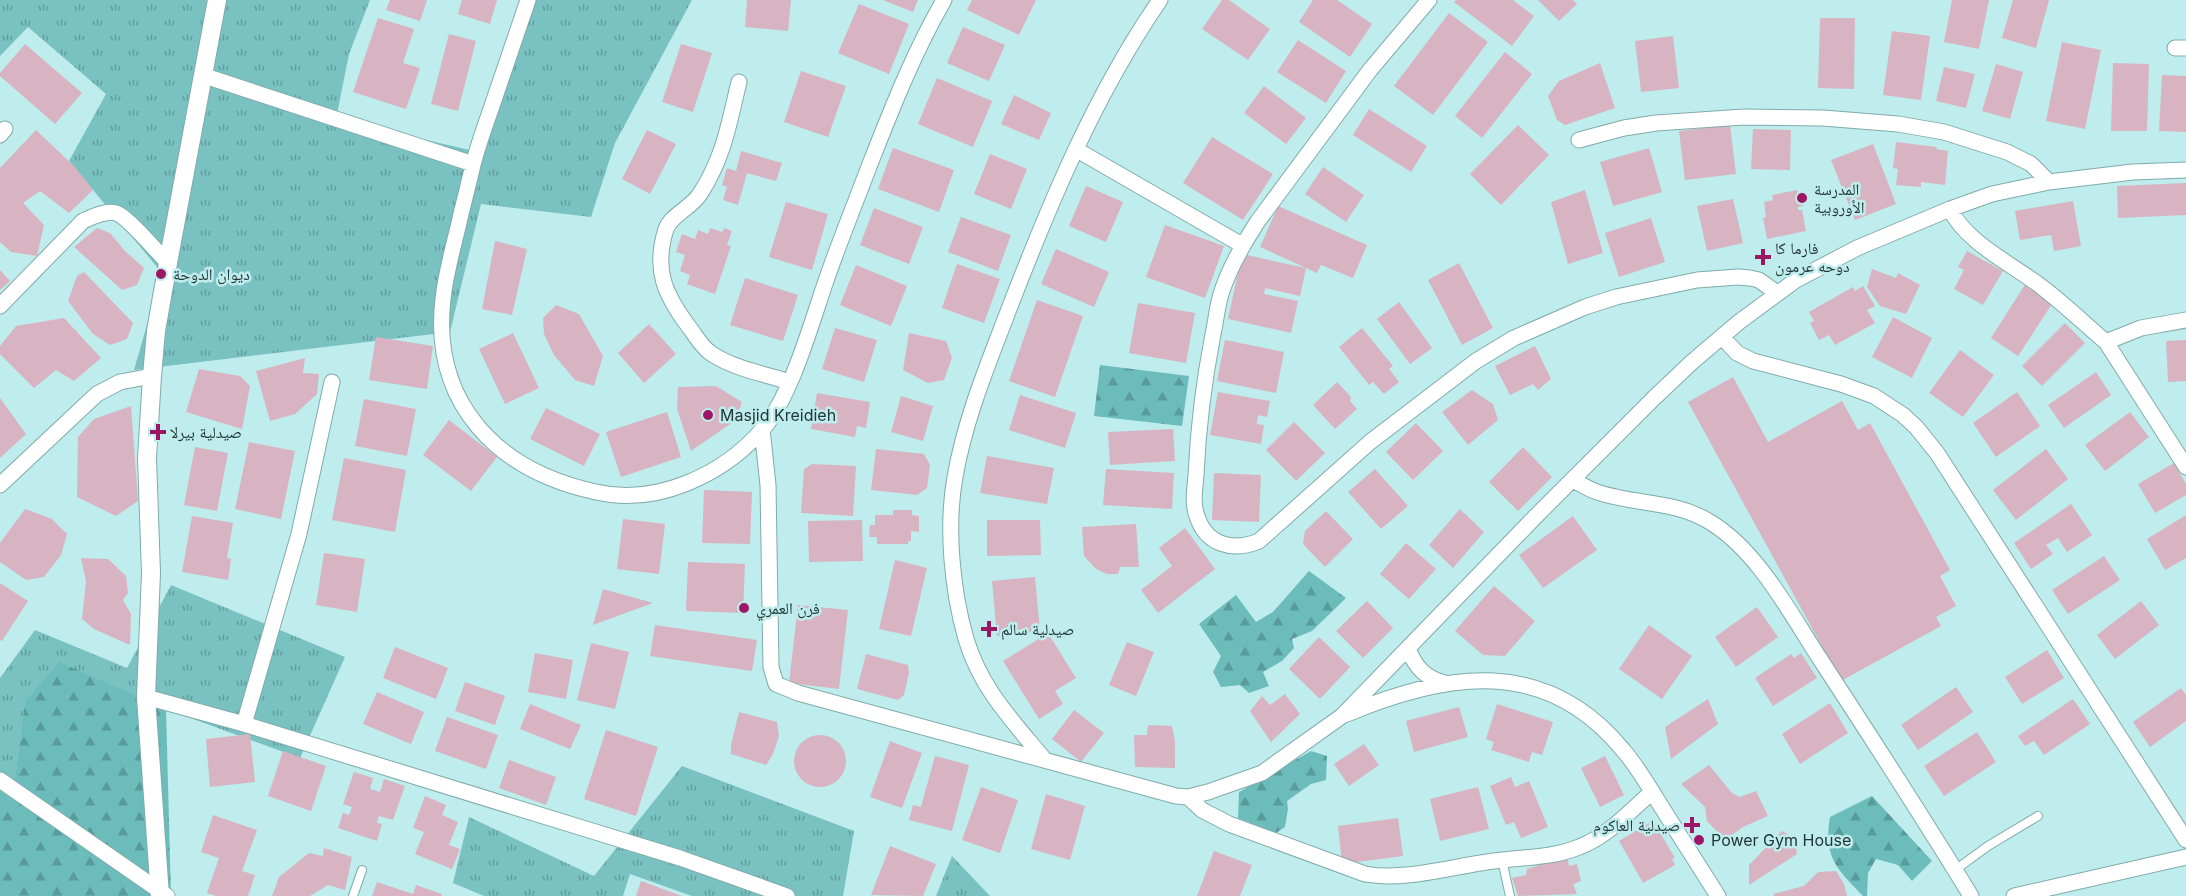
<svg xmlns="http://www.w3.org/2000/svg" width="2186" height="896" font-family="Inter,'Noto Naskh Arabic',sans-serif">
	<style>
		.grass { fill: url(#grass-tufts) }
		.forest { fill: url(#forest-firs) }
		.building { fill: #d8b4c3 }
		.lines { fill: none; stroke-linecap: round; stroke-linejoin: round }
		.service-casing { stroke: #80abab; stroke-width: 10 }
		.minor-casing { stroke: #80abab; stroke-width: 17 }
		.tertiary-casing { stroke: #80abab; stroke-width: 20 }
		.service { stroke: #fff; stroke-width: 8 }
		.minor { stroke: #fff; stroke-width: 15 }
		.tertiary { stroke: #fff; stroke-width: 18 }
		.poi-dot { fill: #9d1666; stroke: #bfecec; stroke-width: 2 }
		.labels { text-anchor: middle; dominant-baseline: central; stroke-width: 5; stroke-linejoin: round; paint-order: stroke }
		.poi-label { font-size: 16px; fill: #243636; stroke: #bfecec; text-anchor: start }
	</style>
	<defs>
		<pattern id="grass-tufts" width="24" height="20" patternUnits="userSpaceOnUse" patternTransform="scale(1.5)"><rect width="24" height="20" fill="#7ac1c1"/><path d="M3 7l-1-3M5 7V3M7 7l1-3M15 17l-1-3M17 17v-4M19 17l1-3" fill="none" stroke="#649e9e"/></pattern>
		<pattern id="forest-firs" width="22" height="20" patternUnits="userSpaceOnUse" patternTransform="scale(1.5)"><rect width="22" height="20" fill="#6cbcbc"/><path d="M5 1l3.5 6h-7zM16 11l3.5 6h-7z" fill="#599a9a"/></pattern>
	</defs>
	<rect width="100%" height="100%" fill="#bfecec"/>
	<!-- grass -->
	<path class="grass" d="M0,0H370L349,54L336,119L478,152L533,0H692L615,143L591,217L481,204L450,332L134,370L162,273L69,161L106,94L28,27L0,56Z
		M171,585L345,657L300,758L166,709L25,703L12,801L0,791V678L35,630L127,668Z
		M682,766L854,831L843,896H692L630,874L623,896H484L453,883L469,817L594,876Z
		M952,856L990,896H936Z"/>
	<!-- forest -->
	<path class="forest" d="M1100,365L1189,376L1182,426L1094,416Z
		M1309,571L1346,598L1312,631L1292,639L1294,648L1282,661L1263,672L1269,686L1249,693L1240,685L1221,687L1213,672L1221,656L1199,624L1236,595L1256,622L1273,612Z
		M59,662L166,709L171,896H0V791L12,800L25,702Z
		M1311,751L1327,756L1326,780L1311,784L1287,801L1288,809L1285,827L1276,833L1238,818L1239,792Z
		M1872,796L1932,861L1912,881L1898,865L1876,859L1868,873L1867,896H1863C1837,869 1823,857 1830,817Z"/>
	<!-- building -->
	<path class="building" d="M390,0H427L420,21L386,10Z
		M462,0H497L490,24L458,14Z
		M747,0H791L788,31L745,27Z
		M883,0H918L913,12Z
		M972,0H1036L1019,35L967,10Z
		M1222,0H1229L1270,29L1248,60L1202,29Z
		M1313,0H1337L1372,24L1350,57L1299,22Z
		M1456,0H1513L1534,16L1512,46L1454,2Z
		M1538,0H1573L1577,4L1559,21Z
		M1952,0H1989L1979,49L1944,42Z
		M2013,0H2049L2036,48L2002,38Z
		M859,4L909,24L889,74L838,53Z
		M1449,13L1488,42L1433,115L1394,86Z
		M378,18L414,29L403,63L420,68L406,109L353,92Z
		M1820,18H1855L1854,89L1818,88Z
		M963,27L1005,45L989,81L947,63Z
		M1892,31L1930,36L1921,100L1883,95Z
		M449,34L476,41L458,111L431,104Z
		M1673,36L1679,88L1641,92L1635,41Z
		M1298,40L1346,71L1326,103L1277,72Z
		M2062,42L2101,50L2085,129L2046,121Z
		M25,44L82,93L55,124L0,76V73Z
		M681,44L712,53L693,112L662,102Z
		M1505,52L1532,74L1482,138L1455,116Z
		M1600,63L1615,108L1565,125L1557,120L1548,96L1559,81Z
		M2113,63L2149,64L2147,131H2111Z
		M1996,64L2023,72L2010,119L1982,111Z
		M1944,67L1975,74L1966,108L1936,101Z
		M801,71L846,86L828,137L784,122Z
		M2162,75L2186,76V132L2159,131Z
		M937,78L992,101L973,147L918,124Z
		M1264,86L1306,118L1286,144L1244,113Z
		M1014,95L1051,113L1039,140L1001,124Z
		M1369,109L1427,146L1411,172L1353,135Z
		M1518,125L1549,155L1501,205L1470,174Z
		M1730,125L1736,174L1685,180L1679,131Z
		M1753,129L1791,130L1790,170L1751,169Z
		M36,130L74,166L93,190L69,213L40,191L23,203L44,225L37,256L11,252L0,242V168Z
		M647,130L676,144L650,194L622,179Z
		M1212,137L1273,174L1243,220L1183,183Z
		M1896,142L1937,147L1936,149L1948,151L1945,185L1921,182V187L1896,185L1898,169L1893,168Z
		M1873,144L1896,204L1855,220L1831,160Z
		M893,148L954,170L939,212L878,189Z
		M1649,148L1662,192L1613,206L1600,162Z
		M741,151L782,163L776,181L747,173L738,205L723,200L727,187L722,185L727,168L736,171Z
		M990,154L1027,169L1011,209L974,194Z
		M1323,167L1364,195L1346,222L1305,194Z
		M2186,183V215L2118,218L2117,186Z
		M1086,186L1123,202L1106,242L1069,226Z
		M1585,190L1603,253L1568,264L1551,202Z
		M1797,190L1799,197H1801L1803,206L1798,207V210H1802L1806,231L1767,239L1763,218L1766,217L1764,202L1773,200L1772,195Z
		M1733,199L1743,243L1707,251L1697,206Z
		M2073,201L2081,246L2054,251L2051,235L2020,240L2015,211Z
		M786,202L828,214L812,270L769,257Z
		M1278,206L1367,245L1353,278L1321,265L1317,273L1260,247Z
		M874,208L923,227L909,264L860,245Z
		M961,217L1011,235L998,271L948,252Z
		M1651,218L1665,262L1619,277L1605,233Z
		M1165,225L1224,246L1205,298L1146,277Z
		M97,228L110,233L125,251L144,268L137,285L122,290L74,247Z
		M710,228L722,232L724,228L732,231L727,245L731,246L715,294L687,284L690,275L680,271L685,255L676,252L682,234L695,239L698,230L708,234Z
		M495,241L527,249L512,315L482,309Z
		M1056,249L1109,272L1094,307L1041,284Z
		M1967,251L2003,271L1983,305L1954,289L1964,270L1958,267Z
		M1242,254L1306,268L1300,296L1265,288L1264,294L1298,301L1291,333L1228,319Z
		M1459,263L1493,328L1462,345L1428,280Z
		M957,264L1000,279L984,323L942,308Z
		M856,265L907,286L891,326L840,305Z
		M1872,269L1896,278L1898,273L1920,285L1906,314L1880,306L1867,287Z
		M0,270L10,281L0,290Z
		M84,272L133,323L127,339L110,345L93,334L68,301L77,276Z
		M745,278L798,295L783,341L730,325Z
		M2026,283L2054,301L2018,356L1991,338Z
		M1863,286L1875,306L1867,310L1875,323L1835,345L1829,335L1819,340L1810,323L1814,321L1809,312L1853,287L1855,291Z
		M1037,300L1083,316L1055,397L1009,381Z
		M1399,302L1432,348L1410,364L1377,319Z
		M1138,303L1195,313L1186,363L1129,353Z
		M556,305L579,314L603,356L594,386L575,380L554,355L544,334L543,318Z
		M1893,317L1932,338L1912,378L1872,357Z
		M64,318L101,358L74,381L56,370L34,388L0,354V346L16,326Z
		M2065,323L2085,343L2042,386L2022,366Z
		M649,324L676,354L644,383L618,353Z
		M835,328L877,340L864,382L822,369Z
		M1362,328L1393,366L1389,369L1399,382L1384,394L1373,382L1369,385L1339,347Z
		M513,333L539,388L505,404L479,349Z
		M909,333L946,341L952,358L944,380L928,383L903,370Z
		M376,337L433,346L427,389L369,380Z
		M1225,340L1284,352L1276,393L1217,381Z
		M2186,340V381L2168,382L2166,341Z
		M1535,346L1551,379L1538,390L1533,384L1510,395L1495,366Z
		M1960,350L1994,375L1963,417L1929,393Z
		M305,358L303,373L319,374L317,394L295,414L270,421L256,371Z
		M199,369L240,376L250,386L242,429L186,412Z
		M2096,372L2111,395L2064,428L2048,405Z
		M1733,377L1768,442L1842,401L1858,430L1870,423L1950,570L1940,576L1956,606L1936,617L1941,626L1841,681L1688,402Z
		M1337,382L1351,397L1350,401L1357,409L1335,429L1313,405Z
		M716,386L742,402L736,420L691,451L677,409L678,387Z
		M1472,390L1493,404L1498,420L1468,445L1442,412Z
		M1218,392L1270,401L1267,417L1258,415L1257,424L1264,425L1261,444L1210,435Z
		M2017,392L2040,426L1996,457L1973,423Z
		M817,393L870,402L866,428L857,426L855,437L811,429Z
		M1020,395L1076,413L1065,448L1009,430Z
		M901,396L933,406L923,441L891,432Z
		M0,398L26,434L0,458Z
		M364,399L416,409L407,456L355,446Z
		M131,406L138,501L116,516L77,497L78,437L94,419Z
		M546,408L600,434L584,466L530,439Z
		M667,412L681,457L621,477L606,432Z
		M2130,412L2149,437L2105,471L2085,445Z
		M449,420L497,457L471,491L423,455Z
		M1294,422L1325,453L1296,481L1266,450Z
		M1416,423L1443,451L1413,480L1386,452Z
		M1173,429L1175,461L1110,465L1108,432Z
		M249,442L295,451L281,519L235,509Z
		M195,447L228,453L217,511L184,505Z
		M1523,447L1552,477L1518,511L1489,482Z
		M876,449L924,454L930,465L927,488L917,495L871,490Z
		M2046,449L2068,479L2016,520L1993,490Z
		M987,456L1054,468L1047,504L980,493Z
		M344,458L406,470L395,532L332,520Z
		M2174,463L2186,484V495L2155,513L2138,484Z
		M812,464L856,466L853,516L801,513L804,469Z
		M1106,469L1174,473L1172,509L1103,505Z
		M1375,469L1408,506L1381,529L1348,492Z
		M1214,473L1261,475L1259,522L1212,520Z
		M704,490L752,492L750,544L702,543Z
		M2071,504L2092,535L2067,552L2058,538L2046,545L2053,554L2031,569L2014,543Z
		M25,509L52,519L67,534L61,555L44,577L26,580L0,562V543Z
		M1460,509L1484,532L1453,568L1429,545Z
		M893,510H912V515L919,516V532L911,531V541H908V544H877V537H869L870,525H875V515H893Z
		M1326,511L1353,539L1325,567L1303,544L1305,531Z
		M2186,515V558L2165,570L2147,539Z
		M192,516L233,523L227,558L231,559L228,580L182,572Z
		M1573,516L1597,550L1543,588L1519,555Z
		M623,519L665,524L659,574L617,569Z
		M862,520L863,561L809,562L808,521Z
		M987,520H1040L1041,555L987,556Z
		M1136,524L1139,567H1120L1118,574H1107L1096,569L1084,556L1082,527Z
		M1185,528L1215,569L1158,613L1141,590L1172,566L1159,548Z
		M1406,543L1436,569L1409,599L1380,574Z
		M324,553L365,559L357,612L316,605Z
		M2104,556L2120,580L2068,614L2052,590Z
		M81,558L108,559L126,576L128,593L123,600L131,614L130,645L94,629L82,619L86,581Z
		M895,560L927,568L911,636L879,629Z
		M688,562L745,564L743,613L686,611Z
		M1035,577L1040,631L997,636L992,581Z
		M0,583L28,601L2,641L0,640Z
		M1494,586L1535,621L1505,656L1483,655L1455,631Z
		M603,589L653,603L593,625Z
		M1367,601L1393,628L1363,658L1336,631Z
		M2141,601L2159,625L2115,659L2097,635Z
		M798,605L848,610L839,689L789,683Z
		M1757,607L1778,637L1736,667L1715,637Z
		M655,625L757,640L752,671L650,656Z
		M1649,625L1692,656L1662,699L1619,669Z
		M1048,633L1076,678L1055,691L1063,704L1039,719L1003,661Z
		M1319,637L1350,667L1320,699L1289,669Z
		M1127,642L1154,652L1136,696L1109,685Z
		M591,643L629,652L615,709L577,700Z
		M395,647L448,668L436,699L383,678Z
		M2047,650L2064,678L2022,704L2005,677Z
		M535,653L573,660L566,699L528,692Z
		M1801,653L1817,678L1773,706L1755,678L1791,654L1794,658Z
		M866,654L908,665L909,673L904,695L898,700L857,689Z
		M465,682L505,696L495,725L455,711Z
		M1956,687L1973,712L1918,750L1901,725Z
		M2181,688L2186,695V721L2150,747L2133,722Z
		M377,692L424,712L411,744L363,724Z
		M1285,694L1300,714L1271,742L1250,711L1262,696L1270,705Z
		M1708,699L1718,724L1671,759L1665,727Z
		M2073,699L2090,724L2044,755L2034,741L2025,746L2018,736Z
		M1830,703L1848,733L1800,764L1782,734Z
		M530,704L581,725L570,749L520,729Z
		M1497,704L1553,722L1542,755L1532,752L1529,762L1491,750L1494,742L1486,739Z
		M1459,707L1468,737L1414,752L1406,721Z
		M1074,710L1104,733L1081,762L1052,739Z
		M739,712L777,722L779,736L773,754L766,765L731,754V745Z
		M447,717L498,735L486,769L435,751Z
		M1148,725L1172,726L1175,741V768L1135,767L1134,735H1147Z
		M606,730L658,747L636,816L584,799Z
		M1977,732L1996,762L1944,796L1924,766Z
		M250,734L255,782L210,787L206,739Z
		M794 761a26 26 0 1 1 52 0a26 26 0 1 1-52 0Z
		M890,741L922,753L902,808L870,797Z
		M1364,744L1379,765L1349,786L1334,764Z
		M283,751L326,766L311,811L268,796Z
		M935,756L969,765L952,831L909,820L913,805L921,807Z
		M1605,756L1624,795L1600,807L1581,768Z
		M509,760L556,777L546,805L499,788Z
		M1709,765L1732,793L1740,797L1756,791L1768,816L1743,827L1725,840L1707,821L1705,807L1681,784Z
		M354,772L373,778L370,789L380,792L384,779L405,786L393,820L379,816L377,823L382,824L377,841L338,828L343,813L349,815L352,807L343,804Z
		M1511,777L1515,787L1529,781L1548,827L1521,838L1514,822L1506,825L1490,786Z
		M981,787L1018,800L1000,853L962,840Z
		M1478,787L1489,829L1440,841L1430,799Z
		M1046,794L1085,806L1070,860L1031,849Z
		M425,796L446,805L442,815L458,822L449,845L460,849L452,869L415,854L424,832L413,828Z
		M213,815L257,830L242,871L255,875L248,896H216L207,893L219,858L201,852Z
		M1398,818L1403,856L1342,864L1338,826Z
		M1649,823L1651,827L1655,824L1675,858L1672,859L1675,865L1643,883L1619,841Z
		M1782,831L1794,838L1797,854L1749,885V865Z
		M890,846L936,864L923,896L871,895Z
		M324,848L352,857L345,890L328,885L310,896H272L279,877L309,853L323,856Z
		M1214,851L1252,865L1240,896H1197Z
		M1567,856L1569,866L1577,864L1581,881L1573,884L1577,894L1518,896L1512,878L1526,875L1527,869Z
		M1836,871L1844,884L1847,896H1774L1773,894L1804,886L1818,872Z
		M641,881L682,896H636Z
		M377,882L413,894L416,885L442,894L441,896H372Z"/>
	<g class="lines">
		<defs>
			<path id="service" d="M1502,860L1510,896
				M1955,870L1988,846L2038,816
				M353,896L362,870"/>
			<path id="minor" d="M528,0C516,35 504,71 492,106C485,126 478,145 473,165C469,182 465,198 461,214C455,242 446,270 443,299C431,404 498,471 596,492C657,506 723,475 763,429C793,393 812,320 828,275C841,238 856,201 870,164C892,108 914,52 944,0
				M1429,0L1370,70L1258,221C1243,244 1229,268 1221,294C1217,307 1216,321 1213,334C1204,381 1198,428 1196,475C1195,488 1192,503 1197,516C1206,545 1233,552 1259,541L1370,442L1476,361L1514,338L1585,307L1616,297L1697,280L1738,277L1750,278L1759,280L1777,293
				M2175,48H2186
				M202,75L473,164
				M739,82C729,123 724,157 700,194C691,208 671,215 666,229C653,270 665,295 689,327C696,336 702,348 712,354C735,369 765,374 790,382
				M0,135L5,129
				M1579,140L1624,128L1656,123L1744,117L1823,118L1898,124L1944,132L2007,152L2031,164L2049,182
				M1077,150L1242,245
				M1950,209C1966,243 2014,265 2043,288C2065,305 2085,324 2106,342L2141,328L2186,320
				M0,306L83,221C92,217 106,210 116,213C127,216 158,253 168,263
				M1722,337L1737,353L1753,361L1841,384L1874,396L1903,415L1916,427L1937,453L2186,840
				M2106,342L2186,467
				M762,429L768,485L771,667L776,684L798,693L1176,796L1188,797L1208,792L1262,773L1342,716L1536,516L1653,399L1692,362L1739,322L1796,280L1857,248L1950,209L1992,194L2049,182L2133,172L2186,170
				M1573,480C1581,484 1588,489 1597,492C1635,505 1675,500 1710,522C1758,551 1790,613 1820,659C1871,737 1922,816 1971,896
				M0,485L97,394L120,382L152,376
				M1408,648C1415,667 1425,678 1445,683
				M146,697L244,724L680,858L787,896
				M1347,714C1447,672 1546,656 1623,750C1637,766 1648,785 1659,803C1679,834 1698,865 1718,896
				M244,724L299,534L332,382
				M1044,759C1012,720 981,689 966,639C952,590 946,527 955,477C965,419 988,364 1009,309C1050,203 1095,94 1160,0
				M0,780L167,896
				M1188,797L1202,810L1229,824L1365,874C1407,882 1460,864 1502,860C1527,857 1555,857 1579,847C1607,837 1630,811 1652,792
				M2014,896L2186,857"/>
			<path id="tertiary" d="M160,896L146,697L151,573L147,458L152,376L156,331L168,263L217,0"/>
		</defs>
		<!-- service casing -->
		<use href="#service" class="service-casing"/>
		<!-- minor casing -->
		<use href="#minor" class="minor-casing"/>
		<!-- tertiary casing -->
		<use href="#tertiary" class="tertiary-casing"/>
		<!-- service -->
		<use href="#service" class="service"/>
		<!-- minor -->
		<use href="#minor" class="minor"/>
		<!-- tertiary -->
		<use href="#tertiary" class="tertiary"/>
	</g>
	<!-- markers -->
	<g class="poi-dot">
		<circle cx="1802" cy="198" r="6"/>
		<path d="M1760 248h6v6h6v6h-6v6h-6v-6h-6v-6h6z"/>
		<circle cx="161" cy="274" r="6"/>
		<circle cx="708" cy="415" r="6"/>
		<path d="M155 423h6v6h6v6h-6v6h-6v-6h-6v-6h6z"/>
		<circle cx="744" cy="608" r="6"/>
		<path d="M986 620h6v6h6v6h-6v6h-6v-6h-6v-6h6z"/>
		<path d="M1689 816h6v6h6v6h-6v6h-6v-6h-6v-6h6z"/>
		<circle cx="1699" cy="840" r="6"/>
	</g>
	<g class="labels">
		<!-- poi labels -->
		<g class="poi-label">
			<text x="1814" y="189">المدرسة<tspan x="1814" dy="18">الأوروبية</tspan></text>
			<text x="1775" y="248">فارما كا<tspan x="1775" dy="18">دوحه عرمون</tspan></text>
			<text x="173" y="274">ديوان الدوحة</text>
			<text x="720" y="415">Masjid Kreidieh</text>
			<text x="170" y="432">صيدلية بيرلا</text>
			<text x="756" y="608">فرن العمري</text>
			<text x="1001" y="629">صيدلية سالم</text>
			<text x="1680" y="825" text-anchor="end">صيدلية العاكوم</text>
			<text x="1711" y="840">Power Gym House</text>
		</g>
	</g>
</svg>
